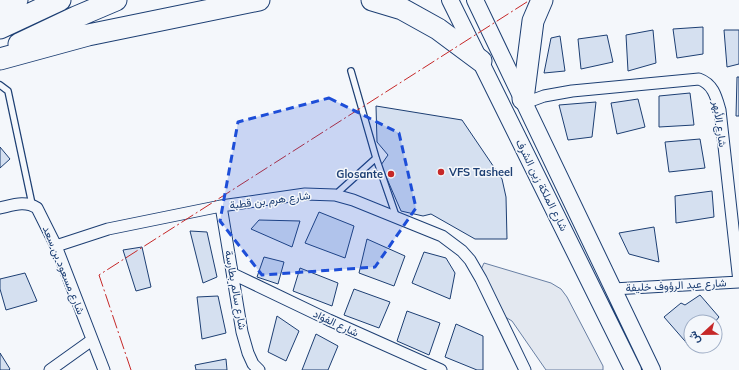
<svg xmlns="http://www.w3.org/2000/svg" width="739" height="370" font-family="Mulish,Vazirmatn,sans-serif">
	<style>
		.parking { fill: #e3e8f0; stroke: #687fa3 }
		.building { fill: #d5e0f0; stroke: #1d3f73 }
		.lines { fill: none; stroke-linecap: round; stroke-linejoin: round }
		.lane-casing { stroke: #1d3f73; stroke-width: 8 }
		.street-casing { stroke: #1d3f73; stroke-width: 13 }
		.secondary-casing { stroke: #1d3f73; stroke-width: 18 }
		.highway-casing { stroke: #1d3f73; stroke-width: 23 }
		.lane { stroke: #f4f7fb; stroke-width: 5.5 }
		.street { stroke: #f4f7fb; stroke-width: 11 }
		.secondary { stroke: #f4f7fb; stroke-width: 16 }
		.highway { stroke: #f4f7fb; stroke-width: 21 }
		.power { stroke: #c62828; stroke-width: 1; stroke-dasharray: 14 3 2 3; stroke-linecap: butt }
		.marked { fill: #1d4ed8; fill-opacity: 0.2; stroke: #1d4ed8; stroke-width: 3; stroke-dasharray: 8 5; stroke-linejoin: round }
		.poi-dot { fill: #c62828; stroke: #f4f7fb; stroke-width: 1.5 }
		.labels { text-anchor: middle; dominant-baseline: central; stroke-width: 3; stroke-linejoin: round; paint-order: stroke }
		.street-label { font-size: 11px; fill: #1d3f73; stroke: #f4f7fb }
		.poi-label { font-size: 11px; font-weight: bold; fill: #1d3f73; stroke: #f4f7fb; text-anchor: start }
	</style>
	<rect width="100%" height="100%" fill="#f4f7fb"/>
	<!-- parking -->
	<path class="parking" d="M484,263L551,283L561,289L567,297L603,366V370H546L512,321L502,315L479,274Z"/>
	<!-- building -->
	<path class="building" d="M703,27V54L677,58L673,29Z
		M653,30L656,63L628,71L626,35Z
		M724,30H739V64L727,67Z
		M607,35L613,62L581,69L578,39Z
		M560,36L565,71L544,73L551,38Z
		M737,77H739V116H736Z
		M690,93L694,125L659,127V96Z
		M638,99L645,127L617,134L611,103Z
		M596,102L592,137L568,140L559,105Z
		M376,106L462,120L502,179L506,197L507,239H475L431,214L423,216L401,211L381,165L388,155L377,142Z
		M700,139L705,168L669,172L665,142Z
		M0,147L10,159L0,168Z
		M712,191L714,217L676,223L675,196Z
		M319,212L354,226L345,258L305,243Z
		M259,220L300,221L292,247L251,229Z
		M654,227L659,262L629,254L619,233Z
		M190,231L207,232L217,277L203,283Z
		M367,239L405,256L394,286L359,273Z
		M142,247L151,287L136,291L123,250Z
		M424,252L446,258L455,273L450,299L412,283Z
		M264,257L284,262L278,284L257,277Z
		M300,268L338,283L332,306L293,291Z
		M25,273L37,301L6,310L0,289V279Z
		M354,289L390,302L379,328L344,315Z
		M700,295L719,317L715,322H691V346H693L691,348L664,317L681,303L685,305Z
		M218,296L226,333L202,339L197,297Z
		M407,311L440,323L429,355L397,341Z
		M277,316L299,331L286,361L268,352Z
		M456,324L483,336V370H477L445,357Z
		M316,334L338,346L328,370H302Z
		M0,353L10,369L9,370H0Z
		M226,359L227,370H196L195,365Z"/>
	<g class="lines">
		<defs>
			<path id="lane" d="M351,71L376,158L396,216
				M0,85L8,91L32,204
				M335,195L376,158"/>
			<path id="street" d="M525,103L544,96L572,91L699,79C713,84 716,96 720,110L739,282
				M221,206L242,332L248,353L253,364L259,370
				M0,208C13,205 25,200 37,208L56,246L104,370
				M56,246L108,229L221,206L305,194L335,195L353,200L442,236L462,251L470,260L481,279L525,370
				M233,274L329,320L441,370
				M613,289L739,282
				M50,370L92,340"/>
			<path id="secondary" d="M450,0L633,370
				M475,0L652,370"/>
			<path id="highway" d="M372,0L402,9L438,29L481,61
				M0,13L17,0
				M0,28L60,0
				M19,44L76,17L116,0
				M0,59L88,35L259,0
				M523,99L533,21L542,0"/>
		</defs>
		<!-- lane casing -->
		<use href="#lane" class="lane-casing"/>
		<!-- street casing -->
		<use href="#street" class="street-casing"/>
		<!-- secondary casing -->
		<use href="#secondary" class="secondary-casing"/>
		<!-- highway casing -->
		<use href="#highway" class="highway-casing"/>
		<!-- lane -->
		<use href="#lane" class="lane"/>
		<!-- street -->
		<use href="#street" class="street"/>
		<!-- secondary -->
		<use href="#secondary" class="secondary"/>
		<!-- highway -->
		<use href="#highway" class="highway"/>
		<!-- power -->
		<path class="power" d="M131,370L99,275L530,0"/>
	</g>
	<!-- marked area -->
	<path class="marked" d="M329,98L399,133L416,208L375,267L262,275L220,221L238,122Z"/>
	<!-- markers -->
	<g class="poi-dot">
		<circle cx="441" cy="172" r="4"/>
		<circle cx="391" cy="174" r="4"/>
	</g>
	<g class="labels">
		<!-- street labels -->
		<g class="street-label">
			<text transform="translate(720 124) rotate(82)">شارع الأبهر</text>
			<text transform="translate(542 185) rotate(63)">شارع الملكة زين الشرف</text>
			<text transform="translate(270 200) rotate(-7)">شارع هرم بن قطبة</text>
			<text transform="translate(64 270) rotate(68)">شارع مسعود بن سعد</text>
			<text transform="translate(676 285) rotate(-3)">شارع عبد الرؤوف خليفة</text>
			<text transform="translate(236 290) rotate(80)">شارع سالم بطارسة</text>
			<text transform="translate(336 323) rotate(25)">شارع الفؤاد</text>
		</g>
		<!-- poi labels -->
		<g class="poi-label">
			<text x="449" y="172">VFS Tasheel</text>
			<text x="383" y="174" text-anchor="end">Glosante</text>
		</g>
	</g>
	<!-- north arrow -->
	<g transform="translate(703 334) rotate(248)"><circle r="19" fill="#f4f7fb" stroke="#9eadc5"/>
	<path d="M0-3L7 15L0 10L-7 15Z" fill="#c62828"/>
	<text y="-6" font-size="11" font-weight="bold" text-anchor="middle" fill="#1d3f73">ش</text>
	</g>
</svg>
